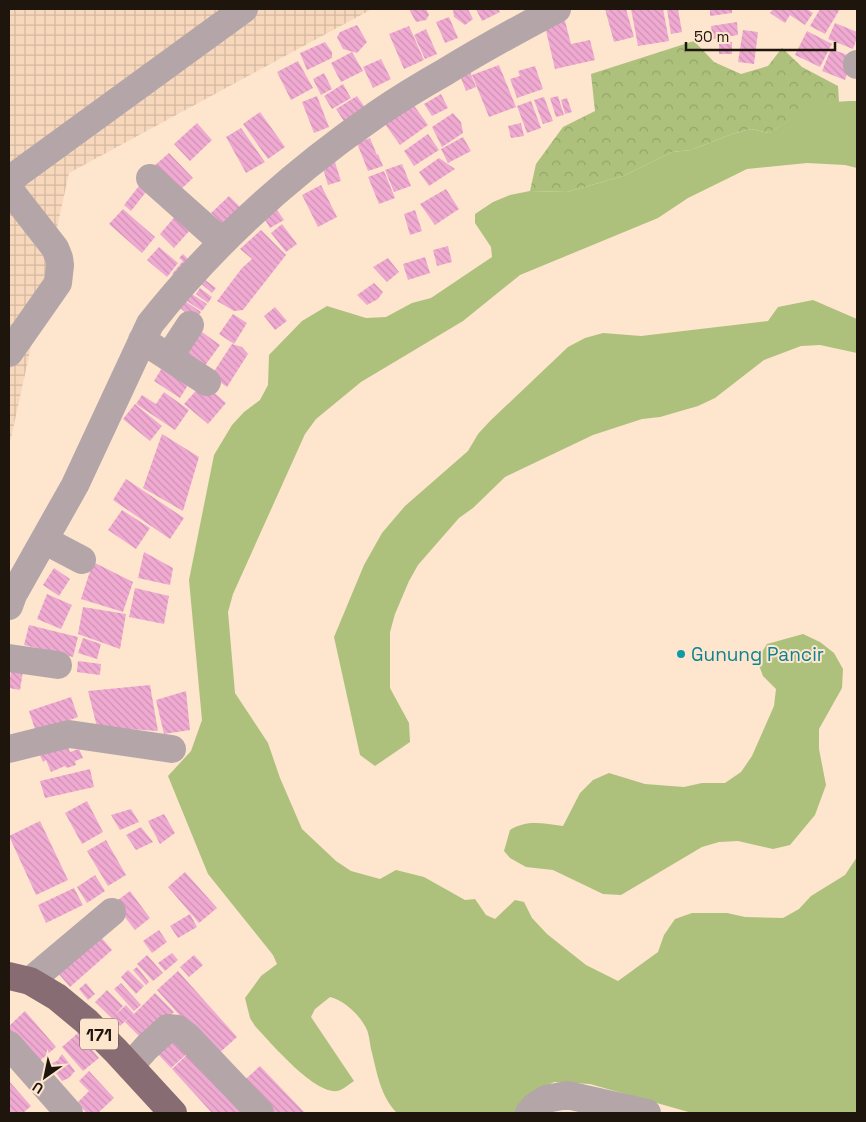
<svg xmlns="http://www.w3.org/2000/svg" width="866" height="1122" font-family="'Space Grotesk',sans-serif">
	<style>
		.industrial { fill: url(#industrial-grid) }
		.green { fill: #adc17c }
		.forest { fill: url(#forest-crowns) }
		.building { fill: url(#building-back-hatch) }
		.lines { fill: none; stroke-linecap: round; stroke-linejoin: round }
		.minor { stroke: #b4a5a9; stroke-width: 28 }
		.major { stroke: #876c73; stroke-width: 28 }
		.culture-dot { fill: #0f9aa8; stroke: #fee5ce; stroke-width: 2 }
		.labels { text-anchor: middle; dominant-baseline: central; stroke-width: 4; stroke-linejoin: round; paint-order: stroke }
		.shield { fill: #fee5ce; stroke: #615347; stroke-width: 1 }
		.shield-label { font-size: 18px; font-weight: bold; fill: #1e150d }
		.culture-label { font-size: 19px; fill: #0d838f; stroke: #fee5ce; text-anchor: start }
	</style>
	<defs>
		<pattern id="industrial-grid" width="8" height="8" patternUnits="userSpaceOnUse" patternTransform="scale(1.25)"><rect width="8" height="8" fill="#f7d8bc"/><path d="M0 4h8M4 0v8" fill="none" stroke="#d3b8a0"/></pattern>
		<pattern id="forest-crowns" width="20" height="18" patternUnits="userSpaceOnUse" patternTransform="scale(1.25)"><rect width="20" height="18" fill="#adc17c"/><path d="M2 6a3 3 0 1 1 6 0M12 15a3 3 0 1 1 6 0" fill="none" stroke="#94a56a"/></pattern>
		<pattern id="building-back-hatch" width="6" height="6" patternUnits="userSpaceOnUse" patternTransform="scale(1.25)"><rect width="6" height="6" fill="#f0aad2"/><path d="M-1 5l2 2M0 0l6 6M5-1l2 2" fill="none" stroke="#cd91b3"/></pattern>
	</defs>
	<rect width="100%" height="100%" fill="#fee5ce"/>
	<!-- industrial -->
	<path class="industrial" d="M9,9H372L69,173L9,447Z"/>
	<!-- green -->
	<path class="green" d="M850,101H857V168L845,165L807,163L747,169L688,198L658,218L520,275L463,321L361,382L316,419L305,434L233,594L228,612L235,693L268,743L280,778L302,829L336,861L351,871L380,879L396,870L424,877L465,900L475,899L486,915L495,919L515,900L524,902L532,918L547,934L586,965L618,981L658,952L664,935L675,919L692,913H727L745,917L783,918L799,909L811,896L845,875L857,857V1113H692L590,1084L554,1082L537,1091L519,1113H397C380,1096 377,1072 371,1049C370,1043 369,1035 367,1030C360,1015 345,1001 330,997L315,1009L311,1017L354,1081C349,1084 343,1090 337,1091C314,1094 271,1043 255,1026L250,1018L245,998L261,976L277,964L273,955L208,874L168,776L191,751L202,720L189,580L214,455L232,425L244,412L260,400L268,385L269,355L302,321L327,306L366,318L386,317L412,303L431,298L492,257L491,247L475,223V214L493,202L510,195L530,191L567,192L623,176L672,152L691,150L732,134L751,129L769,133L817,103Z
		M813,300L857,319V353L820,345L801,346L764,360L715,398L698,406L660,417L642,419L593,435L505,477L473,508L459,518L418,565L409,581L395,614L390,632V688L409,723L410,742L375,766L360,755L334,637L364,565L382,533L405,506L468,451L478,434L490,421L568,347L585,338L603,333L641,336L768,321L778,307Z
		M803,634L820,642L834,653L843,669L842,688L819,729V749L826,785L815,815L790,845L773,849L738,841L719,842L702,847L621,895L603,894L553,870L526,867L510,858L504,851L510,830C528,819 544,824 563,826L580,793L593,780L609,773L645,784L684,787L702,783H725L741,772L752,756L774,706L776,689L763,676L757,660L767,644Z"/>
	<!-- forest -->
	<path class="forest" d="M694,41L714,62L741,74L768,66L782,48L802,67L838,86L839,102L817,104L769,133L751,129L732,134L691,150L672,152L623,176L567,192L530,191L536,164L563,127L595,111L591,74Z"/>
	<!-- building -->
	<path class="building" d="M409,9H426L429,15L426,20L416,22Z
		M453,9H468L473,19L465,25L454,17Z
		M476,9H498L500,12L482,21Z
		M605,9H626L634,37L614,42Z
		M631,9H663L669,41L638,46Z
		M667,9H678L682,32L671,34Z
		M710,9H732V13L710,16Z
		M773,9H807L813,13L805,25L790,15L785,23L770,13Z
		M820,9H840L825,34L810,26Z
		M449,17L458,38L445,43L436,22Z
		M564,17L571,44L590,40L595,60L555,69L544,22Z
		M737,22L738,35L713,39L711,26Z
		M835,23L857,32V38L853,49L828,39Z
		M357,25L367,42L357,53L343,49L337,37L340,32Z
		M409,26L424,60L404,69L389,34Z
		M426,29L437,54L425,59L414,35Z
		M743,30L758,32L754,64L738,62Z
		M807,31L832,44L820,67L795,55Z
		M325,42L332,52V58L307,70L300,53Z
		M719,42H732V54H719Z
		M831,49L853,57L845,80L822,71Z
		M352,52L363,71L341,82L331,63Z
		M381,59L391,79L373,88L363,67Z
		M298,61L313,88L291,100L277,72Z
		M499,65L516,107L489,117L472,75Z
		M535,66L543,89L517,98L510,79L520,76L518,71Z
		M469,69L476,87L466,91L459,73Z
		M324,73L332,89L321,95L313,79Z
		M343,84L351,98L332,109L324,96Z
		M441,94L448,108L432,116L424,104Z
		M317,96L329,127L314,133L302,102Z
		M357,96L366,109L345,123L336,109Z
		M558,96L564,115L556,117L550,98Z
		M544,97L553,121L543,124L534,100Z
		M567,98L572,112L565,114L561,100Z
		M410,100L428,125L400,145L382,120Z
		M531,101L541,128L527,133L517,106Z
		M260,112L285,147L268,159L243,124Z
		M453,113L461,122L463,133L442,147L432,127Z
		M197,123L212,140L190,161L174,144Z
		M521,123L524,136L511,138L508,126Z
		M241,128L265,162L246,173L226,137Z
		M428,134L439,150L414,166L404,151Z
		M463,137L471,151L448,163L441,149Z
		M370,138L377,155L378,154L383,166L368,171L357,143Z
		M169,153L193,178L178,192L154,166Z
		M333,156L341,181L328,185L320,159Z
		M439,158L455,169L429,186L419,172Z
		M402,164L411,186L394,192L385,170Z
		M384,171L395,198L379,204L368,177Z
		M321,185L337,217L318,227L302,195Z
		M139,186L146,192L131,211L124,205Z
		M446,189L459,209L435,225L420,204Z
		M229,196L244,211L227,229L211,213Z
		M275,207L284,220L270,228L262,215Z
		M123,209L155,237L142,253L109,224Z
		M415,210L422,231L410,235L404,214Z
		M178,213L192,228L174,248L160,234Z
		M282,224L297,244L286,252L271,233Z
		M261,230L286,255L243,310L234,311L217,301L242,268L252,259L240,249Z
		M448,246L452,262L437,266L433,250Z
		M159,247L178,263L167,277L147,260Z
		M183,254L191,262L177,278L172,274L183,261L179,258Z
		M425,257L430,273L408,280L403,264Z
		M388,258L399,272L387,282L373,267Z
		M204,279L216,288L212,293L200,283Z
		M374,283L383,292L378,299L367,305L357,295Z
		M200,288L212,297L208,303L196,294Z
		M192,294L207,304L202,311L187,301Z
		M185,301L201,312L195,320L180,308Z
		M275,307L287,321L275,330L264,316Z
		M233,314L247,323L234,344L219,334Z
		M195,327L220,345L204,367L179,350Z
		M232,344L242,347L248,354L227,387L211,376Z
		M165,363L191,380L180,398L154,381Z
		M203,383L226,403L208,424L184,404Z
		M164,392L189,410L175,430L136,404L142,395L156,404Z
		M135,404L162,426L150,441L123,419Z
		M162,434L199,457L183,511L143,488Z
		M126,479L184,518L170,539L113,500Z
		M122,510L150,528L136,549L108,530Z
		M144,552L173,568L170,585L138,578Z
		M93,562L133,582L123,612L81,599Z
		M54,568L70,579L59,596L43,585Z
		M135,588L169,596L164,624L129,617Z
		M47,594L72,605L61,629L37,619Z
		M83,607L126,614L120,649L78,634Z
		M29,625L78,637L73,657L24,645Z
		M83,638L101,644L97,659L78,653Z
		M78,661L101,664L100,675L77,672Z
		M11,669L23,671L20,690L9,688Z
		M150,685L158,731L97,727L88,691Z
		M186,691L190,730L164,734L156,700Z
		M71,697L78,717L36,732L29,711Z
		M66,741L70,752L79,749L83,758L75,761L76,765L67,768L65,766L51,772L46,760L43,762L38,751Z
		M90,769L94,787L45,798L40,781Z
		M87,801L103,832L82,844L65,813Z
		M131,809L139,822L120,830L111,815Z
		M164,814L175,833L160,844L148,821Z
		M40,821L68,880L36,895L9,836Z
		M141,827L153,842L136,850L126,835Z
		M106,840L126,875L108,886L87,851Z
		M185,872L217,908L199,923L168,887Z
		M95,875L105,891L87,903L77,887Z
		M74,888L83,905L46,923L38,905Z
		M130,891L150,918L135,930L114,903Z
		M190,914L197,927L178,938L170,926Z
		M159,930L167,942L152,953L143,941Z
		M100,936L112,950L70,987L57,972Z
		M172,953L178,960L165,971L158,963Z
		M147,955L163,973L153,981L137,964Z
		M194,955L203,965L189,977L180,967Z
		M137,967L149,982L146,985L133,970Z
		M128,970L144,986L136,994L121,977Z
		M178,971L237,1037L216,1056L157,990Z
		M86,983L95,994L88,1000L79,989Z
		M121,983L141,1005L134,1011L114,989Z
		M107,990L123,1006L115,1015L126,1005L134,1014L155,993L174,1012L144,1041L125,1022L131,1016L120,1026L95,1002Z
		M25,1011L56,1047L36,1064L9,1033V1026Z
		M78,1033L99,1058L83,1071L62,1047Z
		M176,1036L190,1051L171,1068L157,1053Z
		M194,1048L243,1113H212L172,1069Z
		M62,1054L75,1071L69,1078L62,1081L49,1064L57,1061Z
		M260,1066L305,1113H263L238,1086Z
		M89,1071L114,1098L98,1113H87L77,1103L89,1091L79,1081Z
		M9,1081L31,1106L23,1113H9Z"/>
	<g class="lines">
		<!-- minor -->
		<path class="minor" d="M857,65V64
			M150,178L222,242
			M9,180L244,9
			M9,189L55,248L59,258L60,265L58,283L9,353
			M142,340L207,382
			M169,357L190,325
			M44,540L82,560
			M9,606L13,595L75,485L150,324C213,244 293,172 377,114C399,99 422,85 445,72C481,50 519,29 557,9
			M9,658L58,665
			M9,749L69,734L172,749
			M30,981L112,912
			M9,1045L69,1113
			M130,1066L147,1047L168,1028L178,1029L187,1036L260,1113
			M529,1113L535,1106L546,1099L567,1095L647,1113"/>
		<!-- major -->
		<path class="major" d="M9,976L30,981L57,997L86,1021L116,1051L173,1113"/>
	</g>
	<!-- markers -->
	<circle class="culture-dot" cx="681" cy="654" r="5"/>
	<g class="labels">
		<!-- shield labels -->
		<rect class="shield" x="80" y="1018.5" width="38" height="31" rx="4"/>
		<g class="shield-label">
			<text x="99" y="1034">171</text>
		</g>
		<!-- culture labels -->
		<g class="culture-label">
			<text x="691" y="654">Gunung Pancir</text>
		</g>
	</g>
	<!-- border -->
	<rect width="866" height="1122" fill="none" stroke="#1e150d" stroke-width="20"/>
	<!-- north arrow -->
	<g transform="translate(45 1077) rotate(213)" stroke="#fee5ce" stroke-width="4" paint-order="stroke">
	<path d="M0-4L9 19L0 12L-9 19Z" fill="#1e150d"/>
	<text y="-8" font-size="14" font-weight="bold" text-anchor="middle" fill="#1e150d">U</text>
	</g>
	<!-- scale -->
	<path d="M686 42v8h149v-8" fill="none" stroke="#1e150d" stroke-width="2.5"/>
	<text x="694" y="42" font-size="15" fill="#1e150d" stroke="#fee5ce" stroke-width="4" paint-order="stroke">50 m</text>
</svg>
